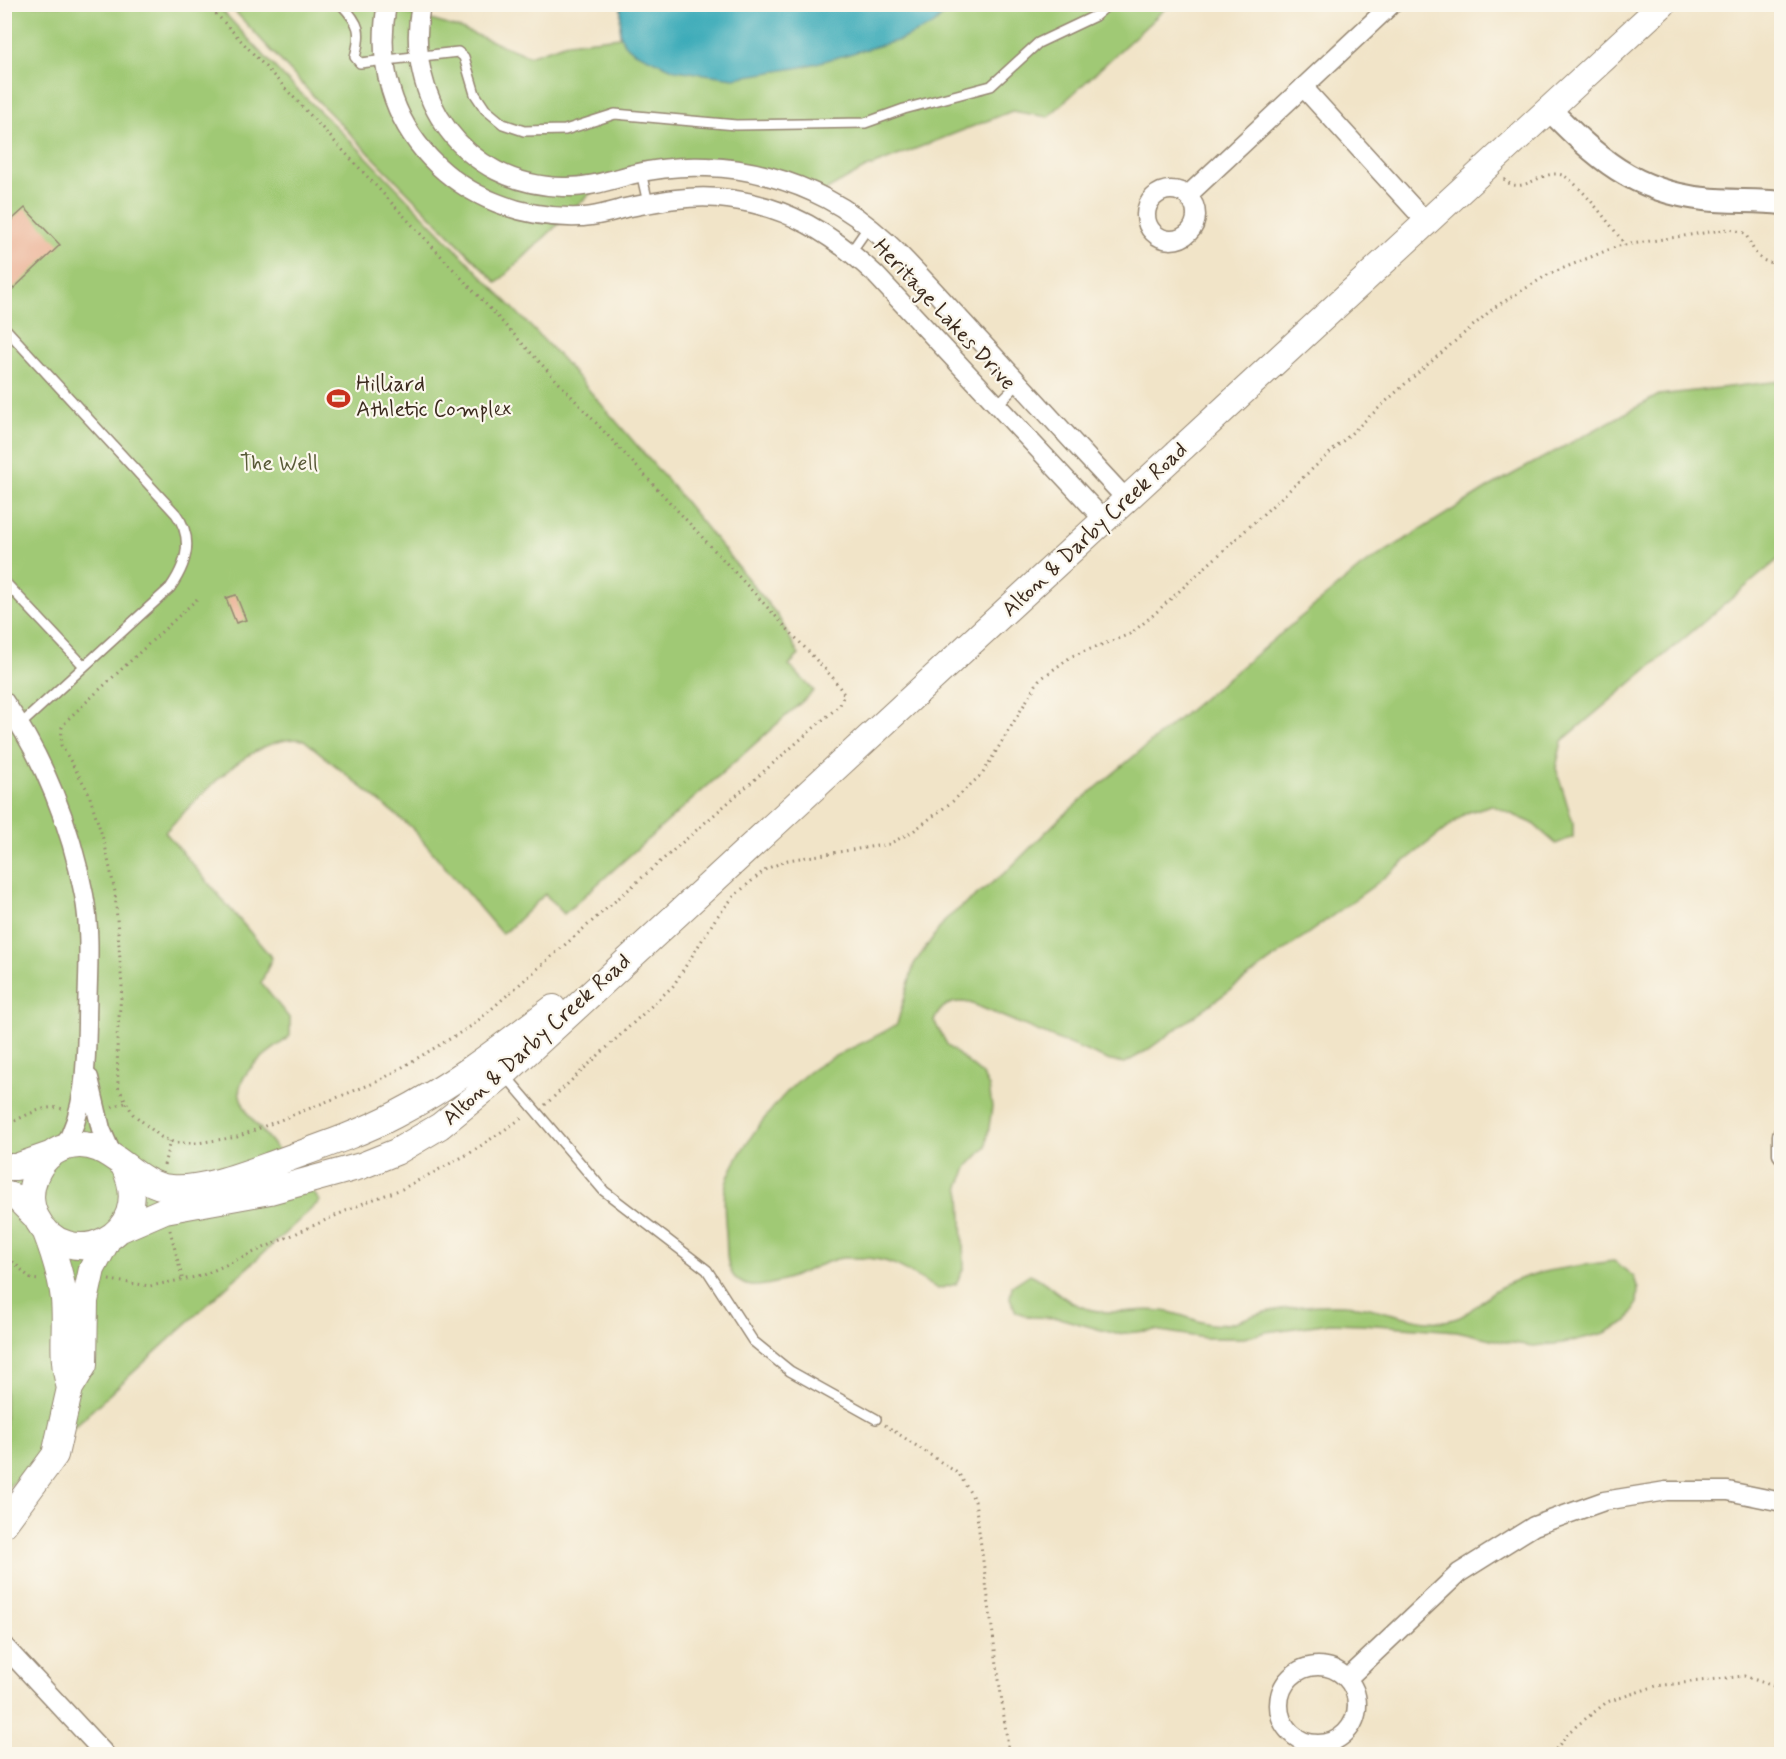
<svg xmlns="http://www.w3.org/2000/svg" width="1786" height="1759" font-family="Mynerve,sans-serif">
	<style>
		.green { fill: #a0c975; stroke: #6e7a4a; stroke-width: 1.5 }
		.water { fill: #3dacb9; stroke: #3c6b6c; stroke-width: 1.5 }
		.building { fill: #ecb296 }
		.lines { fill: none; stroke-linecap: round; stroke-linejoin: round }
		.service-casing { stroke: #968773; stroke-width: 12 }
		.minor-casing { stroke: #968773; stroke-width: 21 }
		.tertiary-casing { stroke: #968773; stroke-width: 26 }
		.secondary-casing { stroke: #968773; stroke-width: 28 }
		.path { stroke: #968773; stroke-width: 3; stroke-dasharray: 1.5 4.5; stroke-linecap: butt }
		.service { stroke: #fff; stroke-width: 9 }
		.minor { stroke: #fff; stroke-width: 18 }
		.tertiary { stroke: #fff; stroke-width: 22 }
		.secondary { stroke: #fff; stroke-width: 26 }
		.labels { text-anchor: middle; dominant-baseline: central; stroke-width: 4.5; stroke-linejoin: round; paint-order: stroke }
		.street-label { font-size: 22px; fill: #3b2a1e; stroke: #fbf7ec }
		.poi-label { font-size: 22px; fill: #3b2a1e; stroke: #fbf7ec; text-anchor: start }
		.park-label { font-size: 22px; fill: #595a38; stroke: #fbf7ec }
	</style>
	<rect width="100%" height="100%" fill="#fbf7ec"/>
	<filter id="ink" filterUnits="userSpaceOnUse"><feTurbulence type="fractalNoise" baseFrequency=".0167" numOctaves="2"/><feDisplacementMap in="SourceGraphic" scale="12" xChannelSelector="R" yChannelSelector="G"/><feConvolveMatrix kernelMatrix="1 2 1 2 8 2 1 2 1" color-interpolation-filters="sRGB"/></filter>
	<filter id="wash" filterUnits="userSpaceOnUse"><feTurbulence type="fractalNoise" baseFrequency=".008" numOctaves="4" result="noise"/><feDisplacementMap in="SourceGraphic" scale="24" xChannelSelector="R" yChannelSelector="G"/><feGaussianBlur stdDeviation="1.35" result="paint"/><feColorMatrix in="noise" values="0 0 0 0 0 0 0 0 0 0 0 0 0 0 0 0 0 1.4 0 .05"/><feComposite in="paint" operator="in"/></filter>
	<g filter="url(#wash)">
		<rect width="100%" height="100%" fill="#f1e4c8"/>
		<!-- green -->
		<path class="green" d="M5,5H217L283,76L360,150L562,359L673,487L778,616L799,655L789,665L814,691L564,914L545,894L508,930L501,933L412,828L304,740C253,732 198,799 165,832L272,958L261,983L290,1019V1036C273,1051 246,1064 240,1087C238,1096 244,1106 248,1114L320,1201L5,1490Z
			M229,5H377L459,28L529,56L567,43L620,37L621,5H1169L1048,117L1012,111L864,169L818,195L730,168L602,182L497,283L317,100Z
			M1781,381V557L1562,741L1556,768L1573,823V837L1556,844L1532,823L1491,805L1466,813L1372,887L1146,1051L1125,1063L1110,1061L970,1003C952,1000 941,1004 934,1021L948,1046L983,1075L989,1087L992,1107L986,1147L968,1166L959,1186L961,1196L964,1267L956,1284L938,1289C909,1273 895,1258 860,1258C853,1258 844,1257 837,1259C815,1264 765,1296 742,1283C723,1273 728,1251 726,1234C725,1218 723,1204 725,1189C731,1155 785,1088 813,1069C839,1051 870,1042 897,1024L914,964L946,919L1007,871L1061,817L1362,566L1491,486L1659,395Z
			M1614,1261L1634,1277L1638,1289L1637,1304L1628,1321L1605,1333L1564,1343L1533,1346L1499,1341L1457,1331L1362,1324L1330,1323L1266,1332L1244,1338H1205L1155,1330L1116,1334L1059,1318L1030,1317L1016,1312L1010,1298L1012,1286L1030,1274C1047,1281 1058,1296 1075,1304C1111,1321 1135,1305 1169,1312C1189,1316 1204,1327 1226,1324C1239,1322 1251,1315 1265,1312C1293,1306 1327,1303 1356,1306C1387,1309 1423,1328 1454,1319C1470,1315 1484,1296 1499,1288C1533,1270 1576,1266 1614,1261Z"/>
		<!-- water -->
		<path class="water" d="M621,5V4L953,5L933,25L900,40L802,67L734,78L675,70L633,51L624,43L620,34Z"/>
		<g id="blocks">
			<!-- building -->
			<path class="building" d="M25,208L60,245L13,289L4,280V227Z
				M236,595L246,620L236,623L226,598Z"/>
		</g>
	</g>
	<g filter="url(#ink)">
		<use href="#blocks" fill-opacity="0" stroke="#968773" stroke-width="1.5"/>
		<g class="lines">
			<defs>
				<path id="service" d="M341,4C360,24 362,31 355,57L360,63L458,52L464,57L475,94L485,109L503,124L524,131L565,130L615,114L736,125L865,123L904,109L991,86L1038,43L1095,16L1109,4
					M641,172L648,203
					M851,252L869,226
					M4,327L176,514C194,538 187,564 170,588L20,725
					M996,406L1019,383
					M4,581L84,666
					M505,1075L604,1191L707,1270L753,1341L790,1371L876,1419"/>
				<path id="minor" d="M387,4C364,127 461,221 580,217C595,217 610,212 625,208C659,201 693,194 728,199C787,206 832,234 875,274L1105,521
					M421,4C403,98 464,185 563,187C588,188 611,180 634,174C658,168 682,166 707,167C748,168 791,180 827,199C883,228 921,278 963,322C1018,382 1072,441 1127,500
					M1303,87L1427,223
					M1146 215a25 25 0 1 1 50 0a25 25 0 1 1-50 0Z
					M1187,196L1392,4
					M4,701C44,758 71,827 84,895C92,936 87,981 87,1023C86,1065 86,1109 64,1147
					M89,1078L101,1129L112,1154
					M1782,1135V1154
					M4,1646L105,1754
					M1279 1705a39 39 0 1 1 78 0a39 39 0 1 1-78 0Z
					M1347,1679L1459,1573L1534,1526L1604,1501L1666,1491H1728L1782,1502"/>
				<path id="tertiary" d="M1549,109C1597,158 1633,191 1704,199C1730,202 1756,200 1782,203"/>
				<path id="secondary" d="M124,1166C159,1238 65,1276 36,1217C23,1191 38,1155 66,1147C110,1134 130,1185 171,1188C200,1191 245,1174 273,1164C313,1149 357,1135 395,1115C452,1086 502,1047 553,1008
					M4,1167H16L50,1155
					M4,1194L17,1198L36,1217
					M121,1229L165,1210L270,1191L361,1166L396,1152L440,1126L504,1074L671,920L1663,4
					M45,1230C54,1253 61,1274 64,1299C67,1332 60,1354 70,1388
					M4,1524L55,1455L70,1388L84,1365L85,1301L92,1269L108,1239"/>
			</defs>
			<!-- service casing -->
			<use href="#service" class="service-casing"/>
			<!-- minor casing -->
			<use href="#minor" class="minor-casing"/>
			<!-- tertiary casing -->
			<use href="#tertiary" class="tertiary-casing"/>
			<!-- secondary casing -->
			<use href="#secondary" class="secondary-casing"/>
			<!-- path -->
			<path class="path" d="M1504,179C1521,198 1542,168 1562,175C1578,181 1614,229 1625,245
				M197,599L68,719L62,727L61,745L88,791L105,845L115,892L122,987L117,1037L118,1087L133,1114L161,1137L175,1143H197L237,1137L379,1081L473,1025L840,705L844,694L833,678L207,4
				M545,1105L673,986L716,918L735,895L766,869L788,860L889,844L912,832L953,801L983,773L1039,680L1072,656L1130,634L1151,617L1405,384L1495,307L1549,274L1618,246L1729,229L1745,233C1756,253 1756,264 1782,263
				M112,1107L125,1103
				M4,1126C22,1118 44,1103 63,1109
				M164,1165L170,1141
				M170,1230L183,1281
				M4,1253L31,1279L39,1280
				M109,1280L150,1286L201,1276L366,1202L402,1189L470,1153L525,1116
				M885,1425L959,1474L975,1501L1009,1754
				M1303,1754L1307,1743
				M1552,1754L1570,1731L1607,1702L1656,1686L1744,1676L1782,1689"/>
			<!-- service -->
			<use href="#service" class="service"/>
			<!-- minor -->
			<use href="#minor" class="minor"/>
			<!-- tertiary -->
			<use href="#tertiary" class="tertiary"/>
			<!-- secondary -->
			<use href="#secondary" class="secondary"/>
		</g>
	</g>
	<!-- icons -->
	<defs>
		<symbol id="stadium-bare" viewBox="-9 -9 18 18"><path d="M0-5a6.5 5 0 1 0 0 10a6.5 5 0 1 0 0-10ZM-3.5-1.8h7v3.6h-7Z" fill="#c8321e" stroke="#fbf7ec" stroke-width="2.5" paint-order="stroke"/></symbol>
	</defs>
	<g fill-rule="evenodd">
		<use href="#stadium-bare" x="322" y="382" width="33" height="33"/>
	</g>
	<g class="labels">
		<!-- street labels -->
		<g class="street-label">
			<text transform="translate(944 315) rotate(47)">Heritage Lakes Drive</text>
			<text transform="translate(1095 530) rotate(-43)">Alton &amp; Darby Creek Road</text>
			<text transform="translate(537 1040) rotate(-42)">Alton &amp; Darby Creek Road</text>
		</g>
		<!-- poi labels -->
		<g class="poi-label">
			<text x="356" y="385">Hilliard<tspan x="356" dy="25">Athletic Complex</tspan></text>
		</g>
		<!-- park labels -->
		<g class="park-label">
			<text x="279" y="464">The Well</text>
		</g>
	</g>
	<!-- margin -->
	<rect width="1786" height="1759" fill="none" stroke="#fbf7ec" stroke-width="24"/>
</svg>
